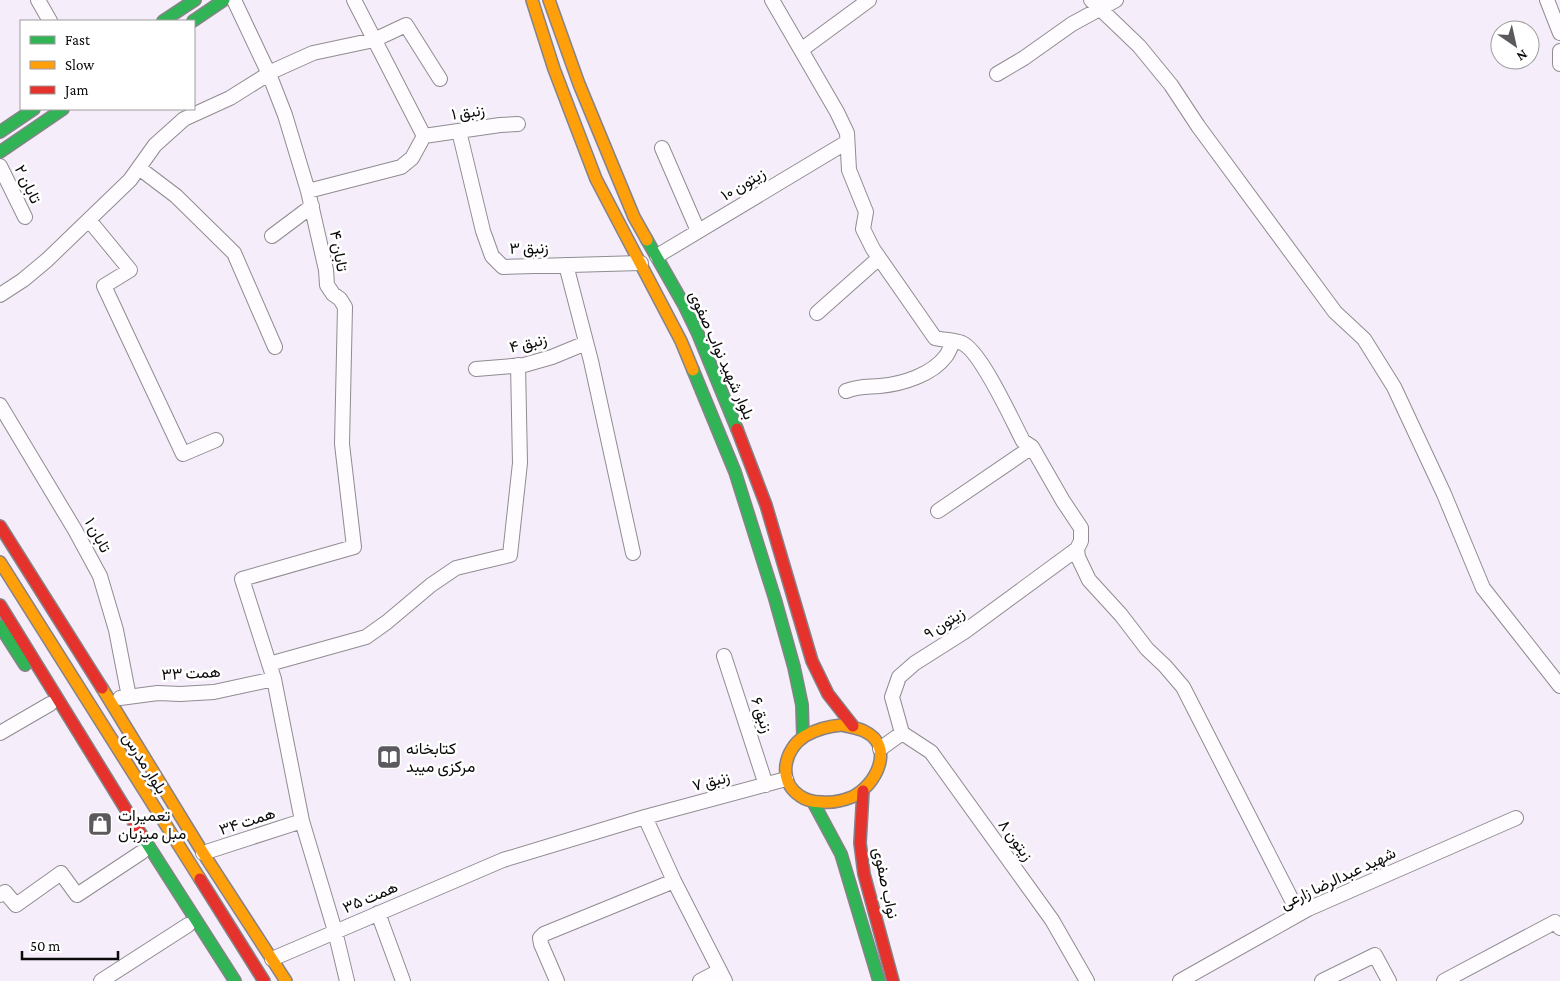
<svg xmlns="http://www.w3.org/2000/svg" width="1560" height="981" font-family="'Crimson Pro',Vazirmatn,serif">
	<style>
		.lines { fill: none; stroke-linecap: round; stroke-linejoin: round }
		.street-casing { stroke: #908c92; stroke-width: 16 }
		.fast-casing { stroke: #868388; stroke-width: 14 }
		.slow-casing { stroke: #868388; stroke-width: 14 }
		.jam-casing { stroke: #868388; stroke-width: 14 }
		.street { stroke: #fefcfe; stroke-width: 14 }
		.fast { stroke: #30b455; stroke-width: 11 }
		.slow { stroke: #ff9f0a; stroke-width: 11 }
		.jam { stroke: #e5322d; stroke-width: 11 }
		.labels { text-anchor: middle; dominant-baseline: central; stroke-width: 5; stroke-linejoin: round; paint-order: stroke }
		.street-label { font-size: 16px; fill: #0a0a0a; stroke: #fff }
		.poi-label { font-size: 16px; fill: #0a0a0a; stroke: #fff; text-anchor: start }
	</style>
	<rect width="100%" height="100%" fill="#f5edf9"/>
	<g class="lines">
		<defs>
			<path id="street" d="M38,0L50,21
				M234,0L269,74L285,115L308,191L326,270L327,285L333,294L340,299L345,307L342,444L354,547L242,579L274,679L302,821L335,931L347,981
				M354,0L424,136
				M772,0L837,112L847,133L849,170L866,212L863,229L873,249L935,338C943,340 954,340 962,343C981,351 1012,420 1023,441L1032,447L1063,501L1081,528V541L1077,549L1078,557L1089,580L1121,615L1147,649L1165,666L1183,687L1299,914
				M1091,0L1139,46L1171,85L1198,126L1335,312L1364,339L1394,387L1444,494L1483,588L1560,686
				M1547,0L1560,33
				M801,50L869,0
				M1560,51V64
				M997,74L1024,58L1072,24L1116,0
				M459,131L483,231L492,256L503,267L641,263
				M424,136L500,125L518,124
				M662,148L698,231
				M0,166L25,217
				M139,168L176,196L234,253L275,347
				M308,191L401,167L412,158L424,136
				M89,220L130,270L104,286L183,454L216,440
				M272,236L312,206
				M657,256L847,142
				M566,265L591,361L633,553
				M0,295L23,280L47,260L130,180L155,145L184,119L230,98L273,71L313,53L374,40L406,25L440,79
				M817,313L879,258
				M476,369L524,365L552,357L586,343
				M846,391C858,386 867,387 880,386C902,384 932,375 946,356C949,352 951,346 953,342
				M0,405L75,530L100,576L116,630L129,697
				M938,511L1032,447
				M724,656L766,785
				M269,664L366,637L387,622L431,585L456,568L510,555L520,463L518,365
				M120,698L158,693L180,694L214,692L274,679
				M0,733L50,704
				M902,733L931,752L1052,920L1087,981
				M880,749L902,733L892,697L899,677L915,663L964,632L1077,549
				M645,817L674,881L725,981
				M203,853L302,821
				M0,895L5,892L16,905L61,873L77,895L142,852
				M378,913L403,981
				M272,959L503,860L645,817L786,779
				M101,981L188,925
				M557,981L541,944L540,938L544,934L674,881
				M700,981L719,971
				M1180,981L1308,909L1516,818
				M1322,981L1375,955L1389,981
				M1444,981L1555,922L1560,928"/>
			<path id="fast" d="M163,21L195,0
				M193,21L224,0
				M0,132L34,109
				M0,152L63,109
				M647,240L684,305L698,334L737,429
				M693,370L735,472L775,599L794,667L802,705L803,737
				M0,626L25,665
				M813,802L841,854L879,981
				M141,834L235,981"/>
			<path id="slow" d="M532,0L554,69L596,179L681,341L693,370
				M549,0L579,84L634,217L647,240
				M0,562L200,879
				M102,688L203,853L286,981
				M842,725C849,727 858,728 864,731C896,746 876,786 852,797C842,801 832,803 822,802C814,802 807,801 800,796C777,781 784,749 805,736C817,729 829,726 842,725Z"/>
			<path id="jam" d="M737,429L766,505L812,661L828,694L853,726
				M0,526L102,688
				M0,605L141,834
				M863,791L860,843L864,874L893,981
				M200,879L264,981"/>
		</defs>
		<!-- street casing -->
		<use href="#street" class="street-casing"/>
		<!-- fast casing -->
		<use href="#fast" class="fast-casing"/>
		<!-- slow casing -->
		<use href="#slow" class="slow-casing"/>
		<!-- jam casing -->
		<use href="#jam" class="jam-casing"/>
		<!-- street -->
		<use href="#street" class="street"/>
		<!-- fast -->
		<use href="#fast" class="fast"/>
		<!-- slow -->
		<use href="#slow" class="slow"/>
		<!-- jam -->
		<use href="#jam" class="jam"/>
	</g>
	<!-- icons -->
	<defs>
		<symbol id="library-square" viewBox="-11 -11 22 22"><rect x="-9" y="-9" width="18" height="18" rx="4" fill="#5c595e" stroke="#fff"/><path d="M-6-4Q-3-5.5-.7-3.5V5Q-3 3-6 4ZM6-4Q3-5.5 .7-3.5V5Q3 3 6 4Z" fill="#fff"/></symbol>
		<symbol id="shop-square" viewBox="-11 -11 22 22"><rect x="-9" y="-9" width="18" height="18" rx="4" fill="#5c595e" stroke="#fff"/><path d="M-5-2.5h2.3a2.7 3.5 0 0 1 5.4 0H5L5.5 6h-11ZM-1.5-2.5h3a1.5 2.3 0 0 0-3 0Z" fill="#fff"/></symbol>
	</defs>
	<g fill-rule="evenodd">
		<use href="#library-square" x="375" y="743" width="28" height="28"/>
		<use href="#shop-square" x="86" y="810" width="28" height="28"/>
	</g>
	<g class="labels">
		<!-- street labels -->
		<g class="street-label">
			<text transform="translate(468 112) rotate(-8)">زنبق ۱</text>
			<text transform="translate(28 184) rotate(64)">تابان ۲</text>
			<text transform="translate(743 184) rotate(-31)">زیتون ۱۰</text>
			<text transform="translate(529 248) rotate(-1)">زنبق ۳</text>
			<text transform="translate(339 251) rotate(79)">تابان ۴</text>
			<text transform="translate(528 343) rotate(-13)">زنبق ۴</text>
			<text transform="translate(722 355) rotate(66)">بلوار شهید نواب صفوی</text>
			<text transform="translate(98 535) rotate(61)">تابان ۱</text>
			<text transform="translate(944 623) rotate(-33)">زیتون ۹</text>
			<text transform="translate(191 673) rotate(-3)">همت ۳۳</text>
			<text transform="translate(762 715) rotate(72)">زنبق ۶</text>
			<text transform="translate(145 763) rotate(58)">بلوار مدرس</text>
			<text transform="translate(711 781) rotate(-15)">زنبق ۷</text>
			<text transform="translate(247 821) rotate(-18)">همت ۳۴</text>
			<text transform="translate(1016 840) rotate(54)">زیتون ۸</text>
			<text transform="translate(1338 878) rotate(-25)">شهید عبدالرضا زارعی</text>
			<text transform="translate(886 883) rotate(78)">نواب صفوی</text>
			<text transform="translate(370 897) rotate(-23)">همت ۳۵</text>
		</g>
		<!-- poi labels -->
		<g class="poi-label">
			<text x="406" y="748">کتابخانه<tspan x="406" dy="18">مرکزی میبد</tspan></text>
			<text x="118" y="815">تعمیرات<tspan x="118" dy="18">مبل میزبان</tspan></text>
		</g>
	</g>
	<!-- legend -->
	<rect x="20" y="20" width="175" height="90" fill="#ffffff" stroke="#9d9d9d"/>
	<rect x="30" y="36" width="25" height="8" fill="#30b455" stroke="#9d9d9d"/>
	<text x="65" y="45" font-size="15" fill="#0a0a0a">Fast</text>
	<rect x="30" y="61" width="25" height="8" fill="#ff9f0a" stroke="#9d9d9d"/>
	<text x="65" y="70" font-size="15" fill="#0a0a0a">Slow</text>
	<rect x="30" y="86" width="25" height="8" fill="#e5322d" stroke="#9d9d9d"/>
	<text x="65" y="95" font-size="15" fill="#0a0a0a">Jam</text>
	<!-- north arrow -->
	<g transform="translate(1515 45) rotate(146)"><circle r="24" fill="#ffffff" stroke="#9d9d9d"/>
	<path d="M0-4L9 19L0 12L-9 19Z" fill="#5c595e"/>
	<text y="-8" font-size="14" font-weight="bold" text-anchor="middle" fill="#0a0a0a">N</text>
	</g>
	<!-- scale -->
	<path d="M22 951v8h96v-8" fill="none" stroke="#0a0a0a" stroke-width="2.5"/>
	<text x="30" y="951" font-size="15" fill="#0a0a0a" stroke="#ffffff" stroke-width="4" paint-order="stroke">50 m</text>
</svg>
